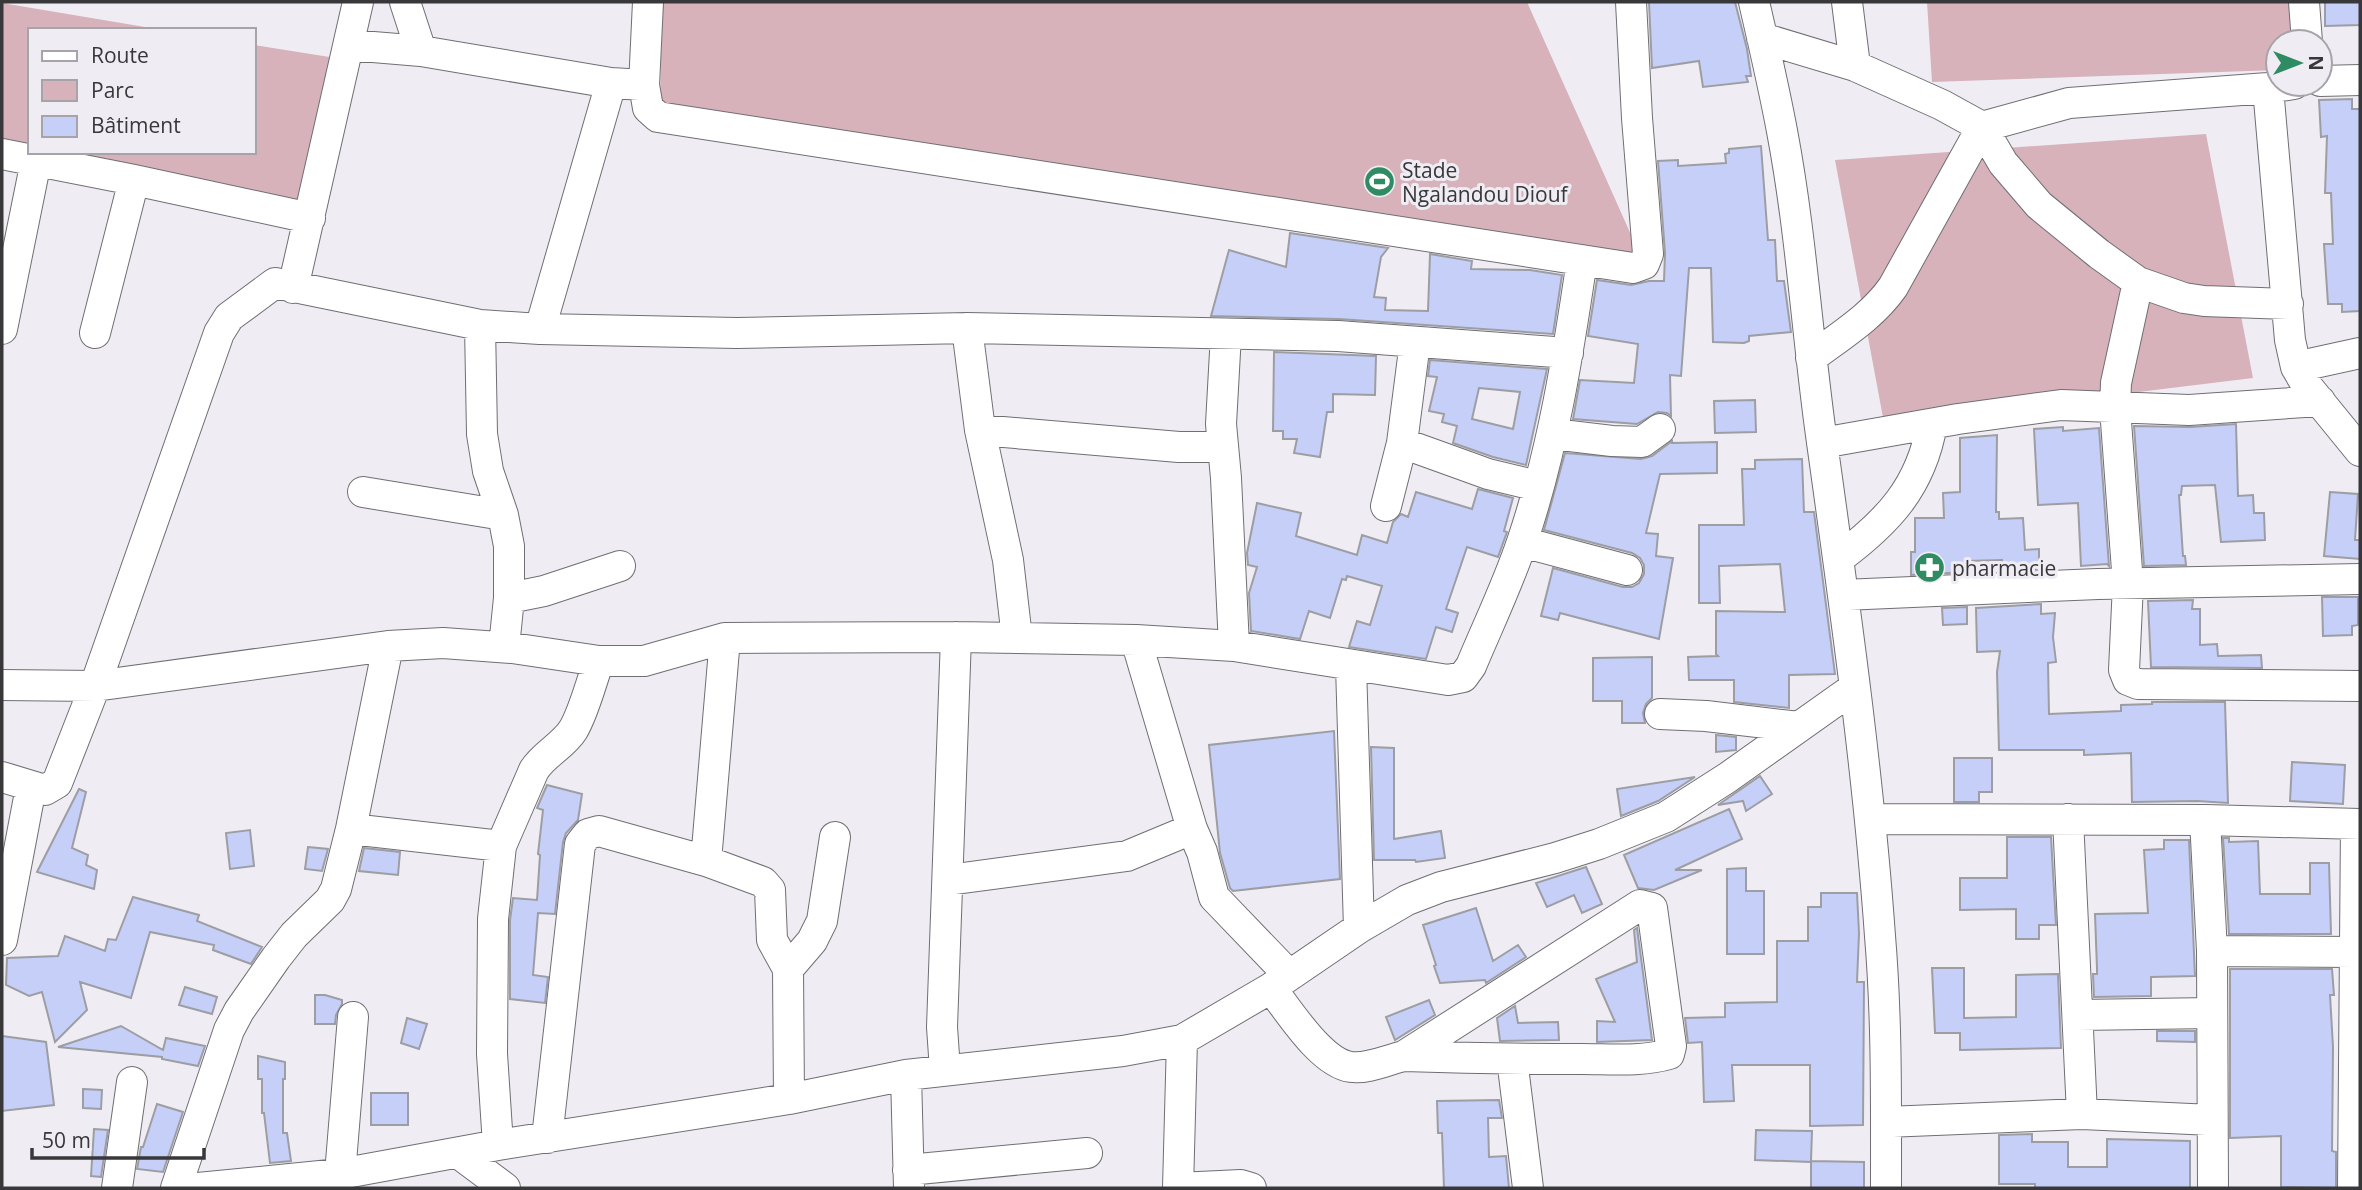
<svg xmlns="http://www.w3.org/2000/svg" width="2362" height="1190" font-family="'Open Sans',sans-serif">
	<style>
		.green { fill: #d7b2bb }
		.building { fill: #c6cff8; stroke: #9c9ea3; stroke-width: 2; fill-rule: evenodd }
		.lines { fill: none; stroke-linecap: round; stroke-linejoin: round }
		.minor-casing { stroke: #706e73; stroke-width: 32 }
		.minor { stroke: #fff; stroke-width: 30 }
		.labels { text-anchor: middle; dominant-baseline: central; stroke-width: 6; stroke-linejoin: round; paint-order: stroke }
		.poi-label { font-size: 21px; fill: #38373a; stroke: #efedf3; text-anchor: start }
	</style>
	<rect width="100%" height="100%" fill="#efedf3"/>
	<!-- green -->
	<path class="green" d="M662,2H1527L1641,257L660,108Z
		M1927,2H2296L2298,42H2278V70L1932,82Z
		M2,3L163,30H30V152H254V45L342,59L308,217L2,156Z
		M2206,134L2253,378L1884,423L1835,160Z"/>
	<!-- building -->
	<path class="building" d="M1649,2H1735L1747,49L1751,76H1746L1748,82L1703,87L1699,61L1652,68Z
		M2325,2H2360V25L2325,26Z
		M2352,99V109H2360V311L2342,312V304H2328L2324,244H2333L2331,193H2325L2327,136L2321,137L2319,100Z
		M1761,146L1768,240H1775L1777,281H1784L1791,332L1749,336V341L1744,343L1713,342L1711,268H1689L1681,376L1670,375L1671,416L1667,413L1658,412L1637,424L1573,419L1580,380L1634,383L1638,344L1588,336L1597,280L1631,285L1649,281H1664L1665,253L1658,161L1678,160V166L1726,163L1725,154L1729,153V149Z
		M1290,233L1388,248L1381,257L1374,297L1386,298L1385,310L1428,311L1430,254L1472,261L1471,269L1530,270L1562,275L1553,334L1339,319L1211,316L1229,250L1286,267Z
		M1274,352L1376,356L1375,395L1333,394V412H1327L1320,457L1294,453L1297,439H1283V431H1273Z
		M1430,360L1547,369L1526,465L1493,457L1453,443L1457,426L1442,422L1444,414L1429,411L1437,377L1428,376ZM1479,388L1520,392L1513,429L1472,419Z
		M1755,400L1756,432L1715,433L1714,401Z
		M2236,424L2238,496L2253,495L2254,513H2264L2265,540L2221,542L2215,485L2182,486L2181,495H2179L2183,556H2185L2186,565L2144,566L2134,426L2190,427Z
		M2063,427V431L2099,428L2109,566L2107,564L2081,566L2078,503L2038,505L2034,429Z
		M1997,435L1996,512H1999V519L2023,518L2025,550L2039,549V569L2002,571V560L1967,561V572L1911,575V552H1915V518H1944L1943,493L1960,492V438Z
		M1672,441V443L1717,442V473L1660,474L1646,533L1658,534L1656,556L1673,558L1659,639L1560,613L1558,620L1541,616L1553,568L1623,587H1632L1639,583L1644,574V565L1640,558L1632,553L1544,530L1565,453L1641,459L1652,456Z
		M1802,459L1804,512H1814L1835,674L1789,675V708L1734,702V680H1689L1688,657L1718,656L1716,654V611L1785,612L1780,564L1719,566L1720,603H1699V525H1744L1742,469H1755V460Z
		M1478,489L1513,498L1504,531L1507,532L1498,557L1467,547L1446,609L1458,613L1452,632L1436,627L1426,659L1349,647L1357,621L1370,625L1382,586L1347,576L1346,580L1342,579L1330,618L1309,611L1300,639L1251,631L1249,593L1257,567L1248,565L1247,553L1257,503L1301,513L1296,536L1357,555L1362,535L1387,543L1393,522L1401,514L1408,517L1416,492L1472,509Z
		M2330,492L2358,494L2355,540H2360V559L2324,556Z
		M2322,597H2358V625L2352,626V635L2323,636Z
		M2193,600L2192,609H2200V645L2217,644L2218,656L2261,655L2262,668L2151,667L2148,601Z
		M2041,604V614L2055,613L2053,637L2056,662L2048,663L2049,714L2121,711V705L2152,704V702H2225L2228,803L2197,801L2132,802L2131,753L2084,755V750H1999L1997,672L2000,651L1977,652L1976,608Z
		M1967,607V624L1943,625L1942,608Z
		M1652,657V698L1646,704L1643,713L1645,723H1622V701H1593V658Z
		M1334,731L1340,879L1233,891L1230,888L1220,853L1209,745Z
		M1716,735L1736,737V750L1716,752Z
		M1371,747L1394,748V839L1441,831L1445,858L1416,862L1415,860H1374Z
		M1954,758H1992V792H1979V802H1954Z
		M2292,762L2345,765L2343,804L2290,801Z
		M1760,776L1772,794L1746,811L1743,801L1718,805Z
		M1695,777L1658,801L1621,816L1617,789Z
		M547,785L582,794L578,820L566,833L563,842L555,914L538,913L533,975L548,977L545,1003L510,999V920L513,898L537,900L540,855L538,854L543,810L537,808Z
		M79,789L86,792L72,848L88,855L86,865L97,870L94,889L37,872Z
		M1729,809L1742,839L1675,870H1702L1654,890L1638,888L1624,855Z
		M250,830L254,866L230,869L226,833Z
		M2007,837H2051L2056,925H2039V939H2016V909L1960,910V878H2007Z
		M2223,838H2229V842L2258,841L2260,894H2310V863H2329L2331,934H2229Z
		M2164,840H2189L2195,976L2151,977V996L2094,997L2093,974H2097V969L2095,914L2148,913L2144,850L2164,849Z
		M308,847L328,849L322,871L305,869Z
		M364,848L400,852L398,875L359,871Z
		M1586,867L1602,904L1582,913L1574,895L1547,907L1536,883Z
		M1746,868V891H1764V954H1727V869Z
		M1821,893H1857L1859,933L1857,982H1864L1863,1125L1810,1126V1065H1732L1734,1101L1704,1102L1702,1042L1688,1043L1685,1018L1725,1017V1003L1777,1002V941H1808V907H1821Z
		M133,897L199,915L197,921L262,947L251,964L213,950L214,945L150,932L131,998L80,982L87,1010L55,1042L42,992L29,996L6,985L7,958L58,956L65,936L105,951L108,939L116,940Z
		M1476,908L1493,961L1518,945L1526,957L1486,983L1485,980L1440,983L1434,966L1436,965L1423,925Z
		M1637,928L1652,1040L1597,1042V1021L1615,1022L1596,979L1637,962L1634,930Z
		M1932,968H1964V1018L2016,1017V975L2058,974L2061,1048L1960,1050V1033H1935Z
		M2230,969H2332L2334,995H2330L2333,1047L2332,1151L2336,1152V1188L2281,1187V1136L2230,1138Z
		M185,987L217,997L212,1014L179,1005Z
		M315,995H325L342,1000V1004L336,1015L335,1024H315Z
		M1429,1000L1435,1015L1395,1040L1386,1017Z
		M1515,1006L1518,1023L1558,1022L1559,1040L1500,1041L1497,1018Z
		M407,1018L427,1024L419,1049L401,1043Z
		M121,1026L163,1050L166,1038L205,1046L198,1066L162,1059V1057L58,1047Z
		M2157,1031H2195V1042L2157,1041Z
		M2,1036L46,1042L54,1105L2,1111Z
		M258,1056L285,1062V1079H283V1133H287L291,1161L270,1163L264,1113H262V1079H258Z
		M83,1089L102,1090L101,1109L83,1108Z
		M371,1093H408V1125H371Z
		M1499,1100L1502,1118H1488L1489,1157L1506,1156L1509,1188H1444L1442,1133H1438L1437,1101Z
		M157,1104L183,1112L163,1172L137,1169L141,1147H143Z
		M94,1129L108,1130L101,1177L91,1176Z
		M1756,1130L1812,1131L1811,1161L1864,1162V1188H1811V1162L1755,1160Z
		M2032,1134V1142H2068V1167H2107V1139L2190,1141V1188H2035V1184H1999V1135Z"/>
	<g class="lines">
		<defs>
			<path id="minor" d="M405,2L421,51
				M648,2L644,85L648,108L658,117L1633,268L1644,264L1648,254L1637,118L1631,2
				M1754,2C1764,45 1774,88 1782,131C1801,231 1807,334 1821,435C1844,601 1868,768 1880,936C1887,1020 1886,1104 1886,1188
				M1847,2L1855,66
				M2304,2L2307,42
				M1762,38L1855,66L1942,105L1982,127L2069,103L2268,88L2294,84
				M349,45L421,51L611,83L644,85
				M2320,81L2360,80
				M2268,88L2290,340L2296,367L2307,386L2360,451
				M2,154L134,180L310,218
				M2138,282L2116,383L2115,408L2128,584L2124,670L2128,680L2138,684L2360,686
				M293,288L358,2
				M480,325L482,434L488,471L503,515L509,546V598L504,647
				M967,328L980,430L1008,560L1017,638
				M2,329L36,161
				M540,329L611,83
				M95,333L134,180
				M1226,334L1221,424L1226,478L1234,646
				M1811,358C1840,336 1872,317 1893,287L1982,127L2003,163L2039,205L2099,254L2138,282L2184,298L2204,301L2288,304
				M2296,367L2360,353
				M980,430L1179,447H1223
				M1553,434L1612,441L1642,442L1660,429
				M1402,443L1488,474L1538,486
				M1822,443L1958,419L2061,405L2189,410L2320,401
				M363,492L503,515
				M1386,506L1402,443L1415,342
				M1522,542L1627,570
				M1838,559C1888,522 1921,487 1932,424
				M1843,595L2098,584L2360,579
				M509,598L544,591L620,566
				M1136,640L1192,829L1202,852L1214,897L1289,975
				M1351,666L1359,928
				M2,685L95,686L388,646L443,643L512,648L599,661H644L725,638L956,637L1136,640L1234,646L1448,680L1463,677L1471,666C1488,625 1508,584 1522,542C1553,451 1568,355 1582,260
				M1660,714L1706,716L1799,727
				M2,777L45,790L57,783L95,686L219,333L229,317L275,283L480,325L540,329L737,333L967,328L1338,336L1568,353
				M1870,819L2205,820L2360,824
				M2068,819L2082,1114
				M2205,820L2212,951L2213,1188
				M351,829L501,846
				M706,861L725,638
				M948,880L1127,856L1192,829
				M2,940L31,787
				M2212,951L2354,952
				M788,969L812,941L822,921L835,837
				M1271,988C1289,1011 1321,1063 1351,1067C1368,1069 1387,1060 1404,1056L1640,905L1652,908L1671,1046L1669,1054C1642,1062 1610,1059 1582,1059C1523,1059 1463,1058 1404,1056
				M2078,1015L2212,1013
				M1512,1059L1528,1188
				M945,1070L942,1027L956,637
				M906,1075L909,1188
				M1886,1122L2082,1114L2212,1120
				M547,1138L580,844L588,834L599,831L706,861L763,882L770,890L772,940L788,969L789,1099
				M498,1145L492,1054L493,919L501,846L534,770C544,754 563,746 573,730C584,712 591,682 599,661
				M458,1153L505,1188
				M908,1170L1087,1153
				M340,1174L353,1017
				M117,1188L132,1082
				M176,1188L229,1030L239,1011L276,958L294,935L330,900L336,889L351,829L388,646
				M198,1188L340,1174L498,1145L789,1099L906,1075L1123,1051L1182,1040L1271,988L1359,928L1407,900L1441,887L1555,858L1599,844L1666,817L1727,778L1854,688
				M1178,1188L1182,1040
				M1178,1188L1241,1185L1251,1188
				M2353,1188L2356,824"/>
		</defs>
		<!-- minor casing -->
		<use href="#minor" class="minor-casing"/>
		<!-- minor -->
		<use href="#minor" class="minor"/>
	</g>
	<!-- icons -->
	<defs>
		<symbol id="stadium-disc" viewBox="-11 -11 22 22"><circle r="9.5" fill="#2f8b62" stroke="#efedf3"/><path d="M0-5a6.5 5 0 1 0 0 10a6.5 5 0 1 0 0-10ZM-3.5-1.8h7v3.6h-7Z" fill="#fff"/></symbol>
		<symbol id="pharmacy-disc" viewBox="-11 -11 22 22"><circle r="9.5" fill="#2f8b62" stroke="#efedf3"/><path d="M-2-6h4v4h4v4h-4v4h-4v-4h-4v-4h4Z" fill="#fff"/></symbol>
	</defs>
	<g fill-rule="evenodd">
		<use href="#stadium-disc" x="1362" y="164" width="35" height="35"/>
		<use href="#pharmacy-disc" x="1912" y="550" width="35" height="35"/>
	</g>
	<g class="labels">
		<!-- poi labels -->
		<g class="poi-label">
			<text x="1402" y="170">Stade<tspan x="1402" dy="24">Ngalandou Diouf</tspan></text>
			<text x="1952" y="568">pharmacie</text>
		</g>
	</g>
	<!-- border -->
	<rect width="2362" height="1190" fill="none" stroke="#38373a" stroke-width="7"/>
	<!-- legend -->
	<rect x="28" y="28" width="228" height="126" fill="#efedf3" stroke="#a6a4a9" stroke-width="2"/>
	<rect x="42" y="51" width="35" height="10" fill="#ffffff" stroke="#a6a4a9" stroke-width="2"/>
	<text x="91" y="63" font-size="21" fill="#38373a">Route</text>
	<rect x="42" y="80" width="35" height="21" fill="#d7b2bb" stroke="#a6a4a9" stroke-width="2"/>
	<text x="91" y="98" font-size="21" fill="#38373a">Parc</text>
	<rect x="42" y="116" width="35" height="21" fill="#c6cff8" stroke="#a6a4a9" stroke-width="2"/>
	<text x="91" y="133" font-size="21" fill="#38373a">Bâtiment</text>
	<!-- north arrow -->
	<g transform="translate(2299 63) rotate(90)"><circle r="33" fill="#efedf3" stroke="#a6a4a9" stroke-width="2"/>
	<path d="M0-5L12 26L0 18L-12 26Z" fill="#2f8b62"/>
	<text y="-10" font-size="19" font-weight="bold" text-anchor="middle" fill="#38373a">N</text>
	</g>
	<!-- scale -->
	<path d="M32 1148v10h172v-10" fill="none" stroke="#38373a" stroke-width="3.5"/>
	<text x="42" y="1148" font-size="21" fill="#38373a" stroke="#efedf3" stroke-width="5" paint-order="stroke">50 m</text>
</svg>
